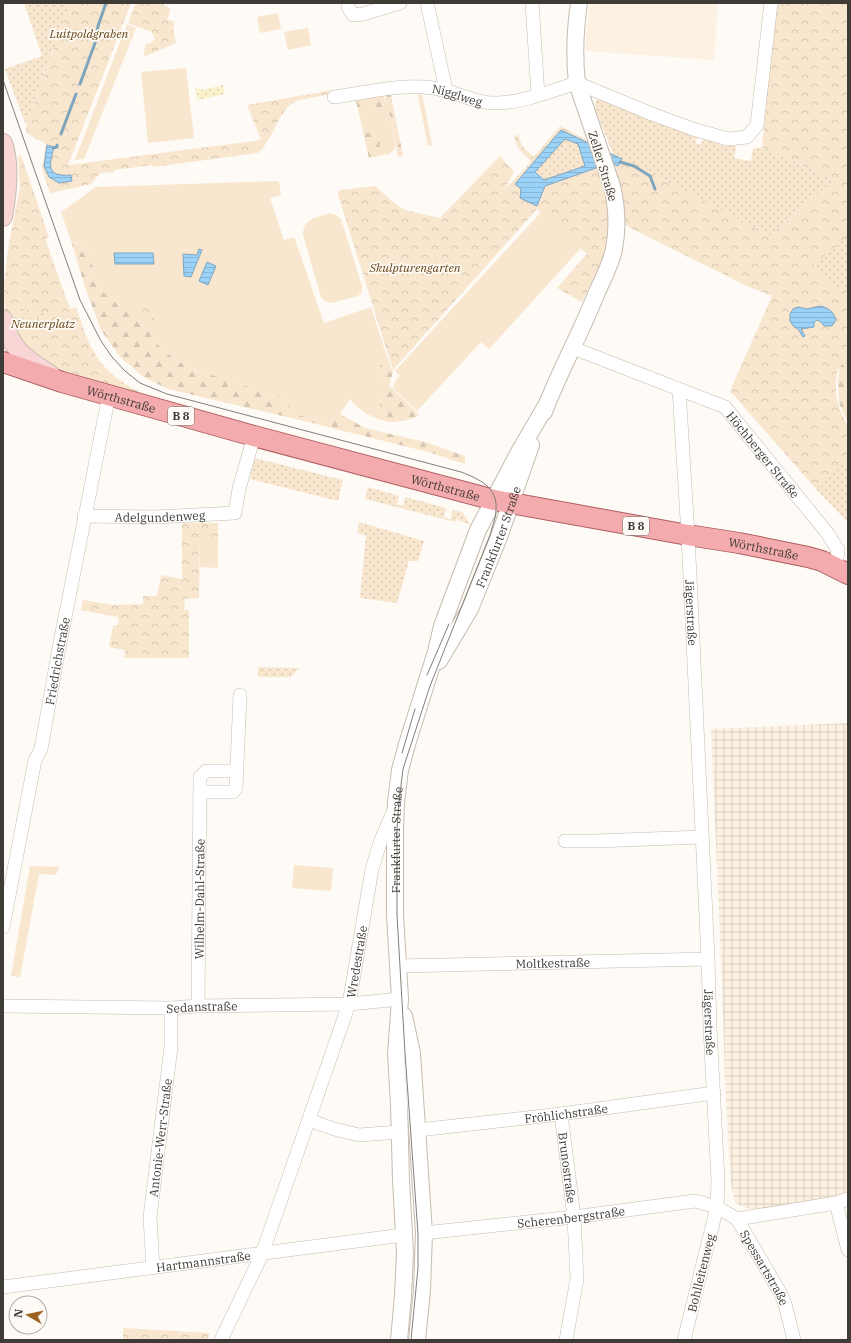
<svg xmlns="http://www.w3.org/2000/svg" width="851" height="1343" font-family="'IBM Plex Serif',serif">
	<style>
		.industrial { fill: url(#industrial-grid) }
		.built { fill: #fdf1e2 }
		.grass { fill: #f9e6ce }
		.forest { fill: url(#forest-firs) }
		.sand { fill: url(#sand-dots) }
		.park { fill: url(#park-crowns) }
		.garden { fill: url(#garden-dots) }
		.water { fill: url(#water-rules); stroke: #7fa5bd; fill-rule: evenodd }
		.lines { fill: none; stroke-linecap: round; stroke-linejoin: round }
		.stream { stroke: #7fa5bd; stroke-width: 3 }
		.minor-casing { stroke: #c6bcb0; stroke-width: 14 }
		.tertiary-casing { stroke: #c6bcb0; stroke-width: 18 }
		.secondary-casing { stroke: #c6bcb0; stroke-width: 20 }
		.primary-casing { stroke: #af5f61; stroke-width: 22 }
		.minor { stroke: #fff; stroke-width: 13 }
		.tertiary { stroke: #fff; stroke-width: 16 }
		.secondary { stroke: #f9d5d6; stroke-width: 18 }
		.primary { stroke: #f4abae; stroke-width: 20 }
		.tram { stroke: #827e79; stroke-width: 1 }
		.labels { text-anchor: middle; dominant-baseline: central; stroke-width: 3.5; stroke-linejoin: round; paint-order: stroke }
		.shield { fill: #fefaf5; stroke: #78746f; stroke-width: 1 }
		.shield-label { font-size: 11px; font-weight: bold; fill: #3f3b36 }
		.park-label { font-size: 12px; font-style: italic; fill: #674718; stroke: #fefaf5 }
		.street-label { font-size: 12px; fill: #3f3b36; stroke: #fefaf5 }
	</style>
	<defs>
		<pattern id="industrial-grid" width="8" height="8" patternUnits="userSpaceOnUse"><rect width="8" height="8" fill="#fdf1e2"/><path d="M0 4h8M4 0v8" fill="none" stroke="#dad0c2"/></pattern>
		<pattern id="forest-firs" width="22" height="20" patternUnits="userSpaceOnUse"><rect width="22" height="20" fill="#f9e6ce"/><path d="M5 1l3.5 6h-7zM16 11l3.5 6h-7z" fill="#d6c6b2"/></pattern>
		<pattern id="sand-dots" width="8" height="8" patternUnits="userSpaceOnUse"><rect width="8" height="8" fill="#fbf1cb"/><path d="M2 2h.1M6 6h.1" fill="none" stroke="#d8d0af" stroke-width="1.8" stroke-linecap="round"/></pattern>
		<pattern id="park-crowns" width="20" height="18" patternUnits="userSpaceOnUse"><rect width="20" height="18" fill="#f9e6ce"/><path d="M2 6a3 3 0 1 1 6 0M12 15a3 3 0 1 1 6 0" fill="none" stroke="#d6c6b2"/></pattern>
		<pattern id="garden-dots" width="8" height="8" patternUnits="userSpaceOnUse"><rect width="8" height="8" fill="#f9e6ce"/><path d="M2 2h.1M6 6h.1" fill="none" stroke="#d6c6b2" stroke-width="1.8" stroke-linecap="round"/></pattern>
		<pattern id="water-rules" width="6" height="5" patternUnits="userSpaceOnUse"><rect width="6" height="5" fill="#9bd2f7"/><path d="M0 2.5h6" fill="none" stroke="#87b5d4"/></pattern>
	</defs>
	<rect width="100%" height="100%" fill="#fefaf5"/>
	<!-- industrial -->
	<path class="industrial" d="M848,723V1194L836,1199L751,1210L735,1203L731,1184L725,1081L722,983L711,729Z"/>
	<!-- built -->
	<path class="built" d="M590,3H718L714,60L586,51V33Z"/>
	<!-- grass -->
	<path class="grass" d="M278,13L281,29L260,33L257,17Z
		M127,24L136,28L84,159L75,160Z
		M308,28L311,45L288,50L284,32Z
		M186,68L194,138L148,143L141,72Z
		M422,94L432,145L428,146L418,95Z
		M386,95L395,143V149L389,154L378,156L366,133L361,114L383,107Z
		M279,181L281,195L270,198L284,240L294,237L324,323L371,307L387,357L383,360L377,372L382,384L380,405L389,422C371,417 362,413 350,399L340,414L329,423L298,415L280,397L187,367L162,350L149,332L131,315L99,289L85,239L72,244L61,212L96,187Z
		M541,212L581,248L489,349L481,342L417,411L393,388L396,380L400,376L395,371Z
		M329,213L336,215L341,219L362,286V292L358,296L332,303L326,302L321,297L303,235C303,218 316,218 329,213Z
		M200,537L218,538V568L200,567Z
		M294,865L333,868L331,891L292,888Z
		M30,866L59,867L56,875L39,874L20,977L11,976Z"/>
	<!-- forest -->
	<path class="forest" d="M385,94L383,107L361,114L366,133H377L383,130L387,141L380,142L378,156L369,158L356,101Z
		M386,95H391L403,156L398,157Z
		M85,239L99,289L131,315L149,332L162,350L187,367L280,397L298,415L329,423L340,414L365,428L425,442L465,456V464L428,452L300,420L168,389L145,378L121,358L101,330L86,290L72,244Z
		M848,347V423L839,403L838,381L840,365Z
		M387,357L393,372L389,385L419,415C409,421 400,422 389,422L380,405L382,384L377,372L383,360Z"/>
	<!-- sand -->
	<path class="sand" d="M223,85L225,94L197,100L195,87L202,90Z"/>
	<!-- park -->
	<path class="park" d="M70,3H131L68,165L261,140L247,105L334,90V93L296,101C276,112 275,138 258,153L153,167L152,165L114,170V172L100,173L91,184L50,193L42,169L46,144L28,134L26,129L27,123H25L28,119Z
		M136,3H161L171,9L167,19L175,22L173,29L176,43L143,57L146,44L151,43L155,39L152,32L128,23Z
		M776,3H848V355L837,372L836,383V395L840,410L848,427V522L817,490L730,391L772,296L747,286L630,228L621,221L582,302L557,288L587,254L537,209L393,370L339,198L338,192L340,190L375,186L399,207L409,211L440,218L500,156L514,172L504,190L529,164L531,161L519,150L514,137L518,134L522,146L534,157L560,126L770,235L834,180L762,147Z
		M19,154L22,158L49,237L46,238L47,244L66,298L71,309L76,307C83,327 89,349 103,365C119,384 142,393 163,403L90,381L59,370L50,366L24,350L6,313L3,292L9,243L20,187L18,158Z
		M140,303L151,308L155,314V320C138,330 128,309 140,303Z
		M182,523H218V538H200L199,598L185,599L184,610H189V658H124L125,650L109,647L113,626H115L118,625L119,620L117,617L81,610L83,600L113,605L143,604V596H157L161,575L182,579Z
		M123,1328L210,1333L207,1340H123Z"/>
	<!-- garden -->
	<path class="garden" d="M24,3H70L28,119L25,123L5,69L42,56Z
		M598,99L698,136L695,143L700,145L704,138L723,146H736L734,158L751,161L753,149L762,147L834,180L770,235L613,154L595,108V101Z
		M565,139L578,144L586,166L544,180L535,172Z
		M848,236V288L833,287L813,265Z
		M20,305H25L27,308L26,317L27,319L33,318L43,312L45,314L29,325H25L22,318Z
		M255,458L343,480L338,501L250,479Z
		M844,463L848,466V522L817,490Z
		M368,487L399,496L397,504L403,506L405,497L446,508L444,518L451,519L452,510L462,512L471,525L456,519L455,522L365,499Z
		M359,522L424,541L418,561H409L397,603L360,598L366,535L357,533Z
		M258,667L299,668L291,677H258Z"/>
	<!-- water -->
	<path class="water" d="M561,130L622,159L618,166L602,159L596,168L545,186L537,206L520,198L521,189L515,184ZM565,139L578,144L585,166L544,180L535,172Z
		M47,145L54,147C49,166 46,177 71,175L72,181L59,183L49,177L44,166Z
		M199,249L202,250L191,277L184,276L183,254L197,255Z
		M114,253H153L154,264H115Z
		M207,262L216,266L208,285L199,281Z
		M820,306C829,308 833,311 836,320L832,326H824L821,322L817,320L814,323V327L801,329L805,336L803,337L798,329L794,327L790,321V314L793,309L798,307L807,309Z"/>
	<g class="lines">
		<!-- stream -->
		<path class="stream" d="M80,84L95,43L98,26L106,3
			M61,134L76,94
			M53,148L57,147V145
			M620,162L634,166L650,176L655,189"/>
		<defs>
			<g id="minor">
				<path d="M348,3V7L353,15L363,14L400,3"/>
				<path d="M427,3L446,90"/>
				<path d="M532,3L538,95"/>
				<path id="s1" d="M334,97C368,93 400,83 433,88C456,91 475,104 498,103C525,102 551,91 577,83L652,114L693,129L728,139L747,137L757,125L771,3"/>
				<path id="s2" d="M573,348L725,407L828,534L838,550L836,567"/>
				<path id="s3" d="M679,389L688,535L708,959L710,1028L718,1181L717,1207L684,1340"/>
				<path id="s4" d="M84,516L155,517L235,513L239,489L254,436"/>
				<path d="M200,792H233L236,788L240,695"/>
				<path d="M565,841H596L702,837"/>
				<path id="s5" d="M3,927L35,760L41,749L59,648L109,395"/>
				<path id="s6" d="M398,966L708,959"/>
				<path id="s7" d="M3,1006L171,1008L198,1006L349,1004L400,999"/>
				<path id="s8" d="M198,1006L200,777L206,771H236"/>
				<path id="s9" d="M561,1114L574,1217L577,1279L566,1340"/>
				<path d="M309,1120L334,1129L359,1135L400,1132"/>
				<path id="s10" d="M418,1130L561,1114L714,1093"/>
				<path d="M836,1203L848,1250"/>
				<path d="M737,1219L836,1203L848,1199"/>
				<path id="s11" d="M424,1233L574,1217L695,1201L717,1207L737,1219L781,1294L785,1304L794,1340"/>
				<path id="s12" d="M153,1268L150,1217L171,1047V1008"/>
				<path id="s13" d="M3,1287L403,1235"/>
				<path id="s14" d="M221,1340L262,1254L349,1004L372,869L381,840L394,810"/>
			</g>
			<g id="tertiary">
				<path d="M544,412C559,372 581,333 597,292C603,279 611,264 614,249C618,228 617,207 612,186L577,83C574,56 575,30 579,3"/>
				<path id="s15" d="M439,661L470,609L499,537L531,445"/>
				<path d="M404,1016L412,1053L424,1233L422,1290L417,1340"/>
				<path id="s16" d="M399,1340L403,1296L405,1253L401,1180L399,1104L396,1054L400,999L395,915V828L396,802L400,770L408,741L436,652L442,626L478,530L519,452L547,404"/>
			</g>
			<path id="secondary" d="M3,143C11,165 7,195 3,217
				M3,319C11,350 25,358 51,375"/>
			<g id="primary">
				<path id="s17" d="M3,362L62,382L254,436L494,500L688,535L739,543L808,557L822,561L848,574"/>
			</g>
		</defs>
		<!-- minor casing -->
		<use href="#minor" class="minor-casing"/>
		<!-- tertiary casing -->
		<use href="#tertiary" class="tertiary-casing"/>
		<!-- secondary casing -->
		<use href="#secondary" class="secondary-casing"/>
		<!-- primary casing -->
		<use href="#primary" class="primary-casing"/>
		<!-- minor -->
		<use href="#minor" class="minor"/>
		<!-- tertiary -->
		<use href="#tertiary" class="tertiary"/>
		<!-- secondary -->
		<use href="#secondary" class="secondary"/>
		<!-- primary -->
		<use href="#primary" class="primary"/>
		<!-- tram -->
		<path class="tram" d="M3,80L80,300L101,341L112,357L125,371L140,383L167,394L461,472C479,479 498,487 496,510C496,518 492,527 490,535L430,686L403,769L399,802L397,828V915L405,1053L418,1234V1268L411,1340
			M427,675L449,624
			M402,753L415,709"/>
	</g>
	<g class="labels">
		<!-- shield labels -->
		<g class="shield">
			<rect x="168" y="407" width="26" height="18" rx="3"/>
			<rect x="623" y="517" width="26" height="18" rx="3"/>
		</g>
		<g class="shield-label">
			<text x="181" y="416">B 8</text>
			<text x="636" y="526">B 8</text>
		</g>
		<!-- park labels -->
		<g class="park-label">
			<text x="89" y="33">Luitpoldgraben</text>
			<text x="415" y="267">Skulpturengarten</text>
			<text x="43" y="323">Neunerplatz</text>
		</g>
		<!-- street labels -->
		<g class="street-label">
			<text stroke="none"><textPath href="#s1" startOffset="125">Nigglweg</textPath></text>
			<text transform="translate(603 166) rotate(73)">Zeller Straße</text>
			<text stroke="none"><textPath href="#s17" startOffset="124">Wörthstraße</textPath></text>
			<text stroke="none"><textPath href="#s2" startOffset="224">Höchberger Straße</textPath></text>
			<text stroke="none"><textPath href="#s17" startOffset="460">Wörthstraße</textPath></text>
			<text stroke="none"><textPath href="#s4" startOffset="76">Adelgundenweg</textPath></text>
			<text stroke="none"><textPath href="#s15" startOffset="138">Frankfurter Straße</textPath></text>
			<text stroke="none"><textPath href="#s17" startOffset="784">Wörthstraße</textPath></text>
			<text stroke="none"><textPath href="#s3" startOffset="224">Jägerstraße</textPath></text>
			<text stroke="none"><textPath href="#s5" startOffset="272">Friedrichstraße</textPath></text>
			<text stroke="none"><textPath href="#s16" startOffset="501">Frankfurter Straße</textPath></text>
			<text stroke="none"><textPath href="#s8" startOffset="107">Wilhelm-Dahl-Straße</textPath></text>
			<text stroke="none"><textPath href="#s14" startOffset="403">Wredestraße</textPath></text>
			<text stroke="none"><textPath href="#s6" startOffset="155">Moltkestraße</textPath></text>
			<text stroke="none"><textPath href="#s7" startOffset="199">Sedanstraße</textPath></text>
			<text stroke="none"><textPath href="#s3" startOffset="634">Jägerstraße</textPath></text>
			<text stroke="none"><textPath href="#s10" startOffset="149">Fröhlichstraße</textPath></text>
			<text stroke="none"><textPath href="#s12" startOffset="131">Antonie-Werr-Straße</textPath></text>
			<text stroke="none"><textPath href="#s9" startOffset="54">Brunostraße</textPath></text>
			<text stroke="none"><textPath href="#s11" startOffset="148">Scherenbergstraße</textPath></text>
			<text stroke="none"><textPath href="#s13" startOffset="202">Hartmannstraße</textPath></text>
			<text stroke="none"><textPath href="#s11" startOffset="375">Spessartstraße</textPath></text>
			<text transform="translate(701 1273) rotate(-76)">Bohlleitenweg</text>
		</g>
	</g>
	<!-- border -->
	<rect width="851" height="1343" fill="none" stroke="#3f3b36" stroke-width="8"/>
	<!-- north arrow -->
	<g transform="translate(28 1315) rotate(279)"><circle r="19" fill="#fefaf5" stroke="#b2aea9"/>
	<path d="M0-3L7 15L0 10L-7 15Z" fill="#9c6021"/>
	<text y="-6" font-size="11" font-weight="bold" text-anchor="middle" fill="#3f3b36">N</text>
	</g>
</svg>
